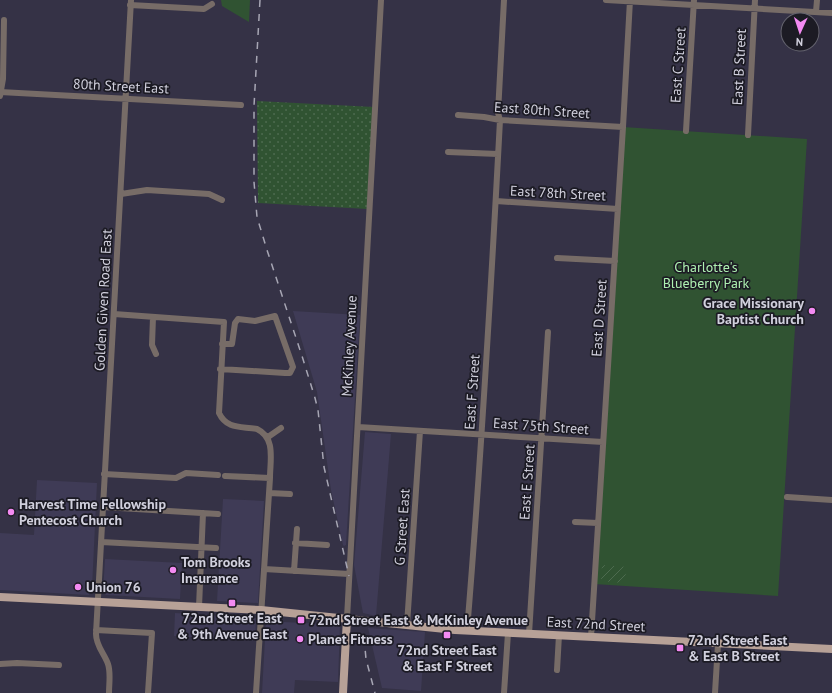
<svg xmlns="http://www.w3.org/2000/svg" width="832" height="693" font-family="'PT Sans',sans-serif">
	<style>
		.built { fill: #3f3b56 }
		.grass { fill: url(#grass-dots) }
		.park { fill: #305332 }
		.garden { fill: url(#garden-furrows) }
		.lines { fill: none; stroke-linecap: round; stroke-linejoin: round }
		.minor { stroke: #776c67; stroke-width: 6 }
		.major { stroke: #b7a197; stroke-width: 8 }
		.rail { stroke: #a7a6b4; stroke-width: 1.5; stroke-dasharray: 7 7; stroke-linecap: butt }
		.poi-dot { fill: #f38af2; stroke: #1c1b24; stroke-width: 1.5 }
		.labels { text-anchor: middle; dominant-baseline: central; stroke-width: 3.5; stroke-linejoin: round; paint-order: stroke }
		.street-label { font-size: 14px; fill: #d1d0dd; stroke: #1c1b24 }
		.park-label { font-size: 14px; fill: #aef0b1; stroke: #1c1b24 }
		.poi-label { font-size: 14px; font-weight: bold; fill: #d1d0dd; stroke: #1c1b24; text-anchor: start }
	</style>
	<defs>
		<pattern id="grass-dots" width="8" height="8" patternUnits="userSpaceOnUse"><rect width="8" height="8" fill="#305332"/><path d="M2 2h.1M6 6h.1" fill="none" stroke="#4d6b4f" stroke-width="1.8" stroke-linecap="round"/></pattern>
		<pattern id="garden-furrows" width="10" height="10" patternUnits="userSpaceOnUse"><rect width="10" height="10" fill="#305332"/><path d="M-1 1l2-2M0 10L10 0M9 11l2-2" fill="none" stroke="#4d6b4f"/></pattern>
	</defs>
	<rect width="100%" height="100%" fill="#353246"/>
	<!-- built -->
	<path class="built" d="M293,311L360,315L346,545L344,546L343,545L331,490L317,392Z
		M365,432L391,434L376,616L363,613L354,565Z
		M37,480L97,483L92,588L89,595L0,590V533L34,535Z
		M223,499L264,501L258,603L217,601Z
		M105,559L182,563L180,599L106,595L103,592Z
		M175,613L256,618L255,641L174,636Z
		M266,621L340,625L338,682L295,680L294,693H262Z
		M368,628L425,632L421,691L382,688Z"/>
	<!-- grass -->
	<path class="grass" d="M257,101L374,107L368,209L258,203Z"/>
	<!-- park -->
	<path class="park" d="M221,0H250L249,22L222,6Z
		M623,127L807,139L778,596L594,584Z"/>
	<!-- garden -->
	<path class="garden" d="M602,565L628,567L623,583L601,581Z"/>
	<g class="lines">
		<!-- minor -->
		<path class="minor" d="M606,0L832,13
			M130,5L204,9L212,4
			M816,12L817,0
			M0,92L241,105
			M0,96L3,79L4,20
			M458,115L484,117L500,120L623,127
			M686,131L694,0
			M748,135L755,0
			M448,152L498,154
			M121,194L147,190L209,194L222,200
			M496,201L618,209
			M557,258L615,261
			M114,314L224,322L219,413C227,430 242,426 257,429C276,438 270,460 270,478L256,693
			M153,317L152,345L156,354
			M220,369L285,373H290L293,367L275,316L255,321L238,319L235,323L232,344H222
			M358,427L603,442
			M268,437L281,428
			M104,474L176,478L186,473L218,475
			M225,476L270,478
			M269,493L290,494
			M787,497L832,500
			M103,507L218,514
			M575,522L598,523
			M101,542L216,548
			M295,543L327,545
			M264,569L349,574
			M294,571L297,529
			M199,607L203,513
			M347,618L381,0
			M407,625L420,431
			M96,630L152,633L148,693
			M467,631C481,461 491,290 500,120L498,113L504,0
			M529,634L548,332
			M591,637L623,127L630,0
			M0,664L17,663L59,665
			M557,670L559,635
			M109,693C109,683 111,673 108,664C104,653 96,646 96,634L131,0
			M504,693L508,633
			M715,693L718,644"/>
		<!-- major -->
		<path class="major" d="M0,597L261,610L455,630L832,649
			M343,693L347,618"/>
		<!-- rail -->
		<path class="rail" d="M260,0L254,106V182L257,217L267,250L302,356L315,398L318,410L324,467L349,576
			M364,637L366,659L375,693"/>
	</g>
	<!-- markers -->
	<g class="poi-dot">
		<circle cx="812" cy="311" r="4"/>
		<circle cx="11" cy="512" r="4"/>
		<circle cx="173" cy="570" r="4"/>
		<circle cx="78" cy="587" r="4"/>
		<rect x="228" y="599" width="8" height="8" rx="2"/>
		<rect x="297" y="616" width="8" height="8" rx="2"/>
		<rect x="443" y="631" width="8" height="8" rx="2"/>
		<circle cx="300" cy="639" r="4"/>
		<rect x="676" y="644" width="8" height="8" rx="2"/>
	</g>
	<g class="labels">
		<!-- street labels -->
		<g class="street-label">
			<text transform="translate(678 65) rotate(-86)">East C Street</text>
			<text transform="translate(739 67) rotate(-87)">East B Street</text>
			<text transform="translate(121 86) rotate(3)">80th Street East</text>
			<text transform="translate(542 110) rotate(4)">East 80th Street</text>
			<text transform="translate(558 193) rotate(3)">East 78th Street</text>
			<text transform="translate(103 300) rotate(-87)">Golden Given Road East</text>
			<text transform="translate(599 318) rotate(-86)">East D Street</text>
			<text transform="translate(349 346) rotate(-87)">McKinley Avenue</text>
			<text transform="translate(472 392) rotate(-86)">East F Street</text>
			<text transform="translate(541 426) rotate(4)">East 75th Street</text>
			<text transform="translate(527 482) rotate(-86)">East E Street</text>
			<text transform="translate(402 527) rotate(-86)">G Street East</text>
			<text transform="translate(596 624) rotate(3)">East 72nd Street</text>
		</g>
		<!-- park labels -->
		<g class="park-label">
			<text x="706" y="267">Charlotte's<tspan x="706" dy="16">Blueberry Park</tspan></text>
		</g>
		<!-- poi labels -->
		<g class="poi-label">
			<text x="804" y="303" text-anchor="end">Grace Missionary<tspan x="804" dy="16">Baptist Church</tspan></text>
			<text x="19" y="504">Harvest Time Fellowship<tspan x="19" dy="16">Pentecost Church</tspan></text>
			<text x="181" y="562">Tom Brooks<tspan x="181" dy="16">Insurance</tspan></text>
			<text x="86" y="587">Union 76</text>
			<text x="232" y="618" text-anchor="middle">72nd Street East<tspan x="232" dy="16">&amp; 9th Avenue East</tspan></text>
			<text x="309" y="620">72nd Street East &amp; McKinley Avenue</text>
			<text x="308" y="639">Planet Fitness</text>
			<text x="688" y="640">72nd Street East<tspan x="688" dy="16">&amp; East B Street</tspan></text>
			<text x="447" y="650" text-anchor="middle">72nd Street East<tspan x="447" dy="16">&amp; East F Street</tspan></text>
		</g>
	</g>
	<!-- north arrow -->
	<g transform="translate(800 32) rotate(183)"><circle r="19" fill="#1c1b24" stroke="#64636e"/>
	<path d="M0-3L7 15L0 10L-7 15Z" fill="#f38af2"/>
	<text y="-6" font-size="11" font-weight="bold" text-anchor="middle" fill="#d1d0dd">N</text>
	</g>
</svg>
